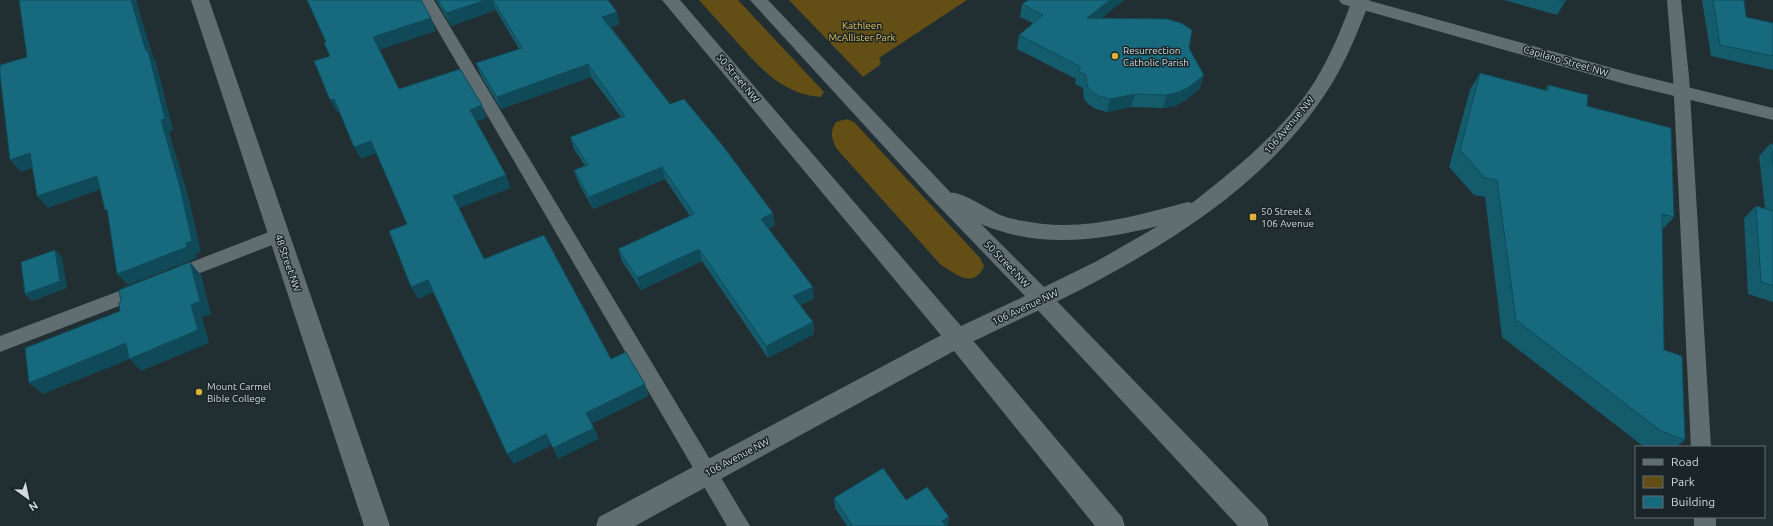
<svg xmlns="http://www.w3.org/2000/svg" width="1773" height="526" font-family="Ubuntu,sans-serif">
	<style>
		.green { fill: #634e16 }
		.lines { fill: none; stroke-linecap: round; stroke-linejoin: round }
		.service { fill: #606e72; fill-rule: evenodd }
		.minor { fill: #606e72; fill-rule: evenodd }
		.tertiary { fill: #606e72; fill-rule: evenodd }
		.secondary { fill: #606e72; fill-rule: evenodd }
		.wall { fill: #145b6c }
		.shaded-wall { fill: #104a58 }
		.building { fill: #176a7e; stroke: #104a58 }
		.poi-dot { fill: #deb133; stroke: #192528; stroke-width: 1.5 }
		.labels { text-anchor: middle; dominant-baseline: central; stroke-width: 3; stroke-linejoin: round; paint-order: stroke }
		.park-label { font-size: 10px; fill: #ebc259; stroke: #192528 }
		.poi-label { font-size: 10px; fill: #d3dbdd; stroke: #192528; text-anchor: start }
		.street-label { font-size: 10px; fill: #d3dbdd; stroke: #192528 }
	</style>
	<rect width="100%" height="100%" fill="#222f32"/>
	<!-- green -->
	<path class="green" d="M699,0H738L824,92L821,97C782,94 760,68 736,41C724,27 711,14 699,0Z
		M789,0H967L879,58L881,64L863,77Z
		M847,119L854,122L980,258L984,266C974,290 955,274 940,264L836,148C831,137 830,132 836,122Z"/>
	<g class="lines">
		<!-- service -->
		<path class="service" d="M420,0H434L750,526H727Z
			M1667,0H1681L1689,77L1711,447H1691L1673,77Z
			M279,228L285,230L288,235L285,240L172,284L166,282L163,277L166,272Z
			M143,282L150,284L152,289L150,294L0,352V336Z
			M1694,517H1716V526H1694Z"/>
		<!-- minor -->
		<path class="minor" d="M191,0H209L390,526H364Z
			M1339,0H1367L1634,74L1773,108V120L1625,84L1342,4Z"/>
		<!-- tertiary -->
		<path class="tertiary" d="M1041,290L1049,293L1266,517L1269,526H1238L1033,305L1030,299L1033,293Z
			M957,328L965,331L1122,517L1125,526H1095L954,351L635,526H596L599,517L949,331Z"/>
		<!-- secondary -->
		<path class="secondary" d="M662,0H680L961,326L1025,296L929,196L750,0H768L951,193C961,191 989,210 1000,215C1008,218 1016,220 1024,221C1079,233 1135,216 1188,202L1192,203C1237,168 1284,130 1315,81C1331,55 1342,28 1352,0H1370C1359,29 1347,59 1331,85C1272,180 1174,241 1078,291C1052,304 1027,316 1001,328C987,335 972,342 957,348L949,345ZM981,224C1039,249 1098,241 1158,226L1097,261L1044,287Z"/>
	</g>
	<!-- wall -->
	<path class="wall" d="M436,0H608L620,24L611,27L670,104L775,225L768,229L814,299L800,305L813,322L814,334L768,358L702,261L641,290L622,261L618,249L690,216L665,179L593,209L578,182L574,170L585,166L574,149L570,137L621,117L591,77L501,109L481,76L476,63L519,49L496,10L451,26Z
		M1028,0H1124L1100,19L1189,48L1200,88L1186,100L1175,106L1163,108L1131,107L1107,112L1096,109L1089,105L1084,99L1083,88L1075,84L1076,79L1017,49L1019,35L1033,23L1020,17L1022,4Z
		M1504,0H1566L1565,2L1557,15Z
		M1702,0H1744L1746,17L1773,23V70L1711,56Z
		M1480,73L1545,90L1548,85L1587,106L1674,217L1662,230L1664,350L1685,440L1676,447H1645L1643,446L1502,337L1485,197L1474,195L1449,167L1470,90Z
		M1770,144H1773V302L1748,294L1744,218L1756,206L1765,209L1759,156Z
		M834,498L906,500L948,526H847L835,508Z"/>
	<!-- shaded-wall -->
	<path class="shaded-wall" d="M131,0H136L153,57L156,62L173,130L169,132L189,199L201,252L195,254L197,258L128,285L117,274L161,120L146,51Z
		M486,0H492L496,10L451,26L446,13Z
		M1110,0H1124L1084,32L1087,18Z
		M617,12L620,24L606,29L602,17Z
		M431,18L436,31L379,50L373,37Z
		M588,64L591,77L501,109L497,97Z
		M1204,75L1200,88L1186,100L1175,106L1163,108L1166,95Z
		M1135,94L1131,107L1107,112L1110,99Z
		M334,99L340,111L337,112L330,100Z
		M482,105L487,118L475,122L470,110Z
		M371,141L377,153L361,159L354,147Z
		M30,153L41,165L21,172L10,160Z
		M662,167L665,179L593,209L589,197Z
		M506,175L511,188L459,208L453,196Z
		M97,176L107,187L48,208L37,196Z
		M773,213L775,225L762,231L761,219Z
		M699,249L702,261L641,290L637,278Z
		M55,250L62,257L67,288L32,301L25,294Z
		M190,262L201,275L211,314L202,317L209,343L141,371L130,359L43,394L29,383L191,305Z
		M428,280L434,292L418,299L411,287Z
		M813,287L814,299L795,308L793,296Z
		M813,322L814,334L768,358L766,346Z
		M645,384L649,396L591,424L586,413Z
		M594,428L599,439L558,459L553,448Z
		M546,434L552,445L514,464L507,454Z
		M949,517L948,526H942V521Z"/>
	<!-- building -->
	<path class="building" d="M19,0H131L146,51H148L165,119L161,120L180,187L192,241L186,243L187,247L117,274L107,209L105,210L97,176L37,196L30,153L10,160L0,75V65L27,57Z
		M307,0H421L431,18L373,37L399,89L460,69L482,105L470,110L506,175L453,196L484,259L544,235L611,359L626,352L645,384L586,413L594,428L553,448L546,434L507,454L428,280L411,287L389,231L407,224L371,141L354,147L334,99L330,100L314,61L330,56L324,43L326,42Z
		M438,0H486L446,13Z
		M493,0H608L617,12L602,17L670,104L684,99L723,146L773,213L761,219L813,287L793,296L813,322L766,346L699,249L637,278L618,249L694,214L662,167L589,197L574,170L588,165L570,137L625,116L588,64L497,97L476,63L522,48Z
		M1028,0H1110L1087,18L1167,19L1181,23L1192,30L1189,48L1204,75L1189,87L1179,92L1166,95L1135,94L1110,99L1099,96L1092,92L1087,86L1086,75L1078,71L1081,67L1019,35L1043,15L1022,4Z
		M1558,0H1566L1565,2Z
		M1713,0H1744L1746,17L1773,23V56L1720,45Z
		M1480,73L1548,91V85L1588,95L1587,106L1671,128L1674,217L1662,214L1664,350L1682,356L1685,440L1661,431L1516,320L1497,180L1485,178L1460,150Z
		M1770,144H1773V165Z
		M1756,206L1773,211V286L1761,282Z
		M55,250L60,281L25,294L21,262Z
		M190,262L200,301L191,305L198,330L129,359L126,343L29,383L25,348L120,311L119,303L121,302L119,290Z
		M883,468L906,500L927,487L949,517L942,521L946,526H850L852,525L834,498Z"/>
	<!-- markers -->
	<g class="poi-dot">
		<circle cx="1115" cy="56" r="4"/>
		<rect x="1249" y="213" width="8" height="8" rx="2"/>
		<circle cx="199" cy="392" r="4"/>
	</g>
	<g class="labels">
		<!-- park labels -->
		<g class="park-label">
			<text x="862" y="25">Kathleen<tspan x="862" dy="12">McAllister Park</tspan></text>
		</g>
		<!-- poi labels -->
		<g class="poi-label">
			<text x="1123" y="50">Resurrection<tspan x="1123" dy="12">Catholic Parish</tspan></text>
			<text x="1261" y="211">50 Street &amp;<tspan x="1261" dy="12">106 Avenue</tspan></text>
			<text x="207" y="386">Mount Carmel<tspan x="207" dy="12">Bible College</tspan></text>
		</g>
		<!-- street labels -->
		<g class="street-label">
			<text transform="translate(1566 61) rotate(16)">Capilano Street NW</text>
			<text transform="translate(738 78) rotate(50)">50 Street NW</text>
			<text transform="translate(1289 125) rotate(-50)">106 Avenue NW</text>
			<text transform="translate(288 263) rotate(71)">48 Street NW</text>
			<text transform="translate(1007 264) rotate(46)">50 Street NW</text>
			<text transform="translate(1025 307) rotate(-25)">106 Avenue NW</text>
			<text transform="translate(737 457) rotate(-28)">106 Avenue NW</text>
		</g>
	</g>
	<!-- legend -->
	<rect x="1635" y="446" width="130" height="72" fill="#192528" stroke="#636e70"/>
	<rect x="1643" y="459" width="20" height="6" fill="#606e72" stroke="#636e70"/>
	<text x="1671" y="466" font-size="12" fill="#d3dbdd">Road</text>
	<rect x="1643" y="476" width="20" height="12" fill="#634e16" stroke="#636e70"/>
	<text x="1671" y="486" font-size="12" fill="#d3dbdd">Park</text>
	<rect x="1643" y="496" width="20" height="12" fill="#176a7e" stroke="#636e70"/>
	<text x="1671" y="506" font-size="12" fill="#d3dbdd">Building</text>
	<!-- north arrow -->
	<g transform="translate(28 498) rotate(147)" stroke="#192528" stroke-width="3" paint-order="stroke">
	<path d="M0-3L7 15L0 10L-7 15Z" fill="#d3dbdd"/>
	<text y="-6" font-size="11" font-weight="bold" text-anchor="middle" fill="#d3dbdd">N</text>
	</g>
</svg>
